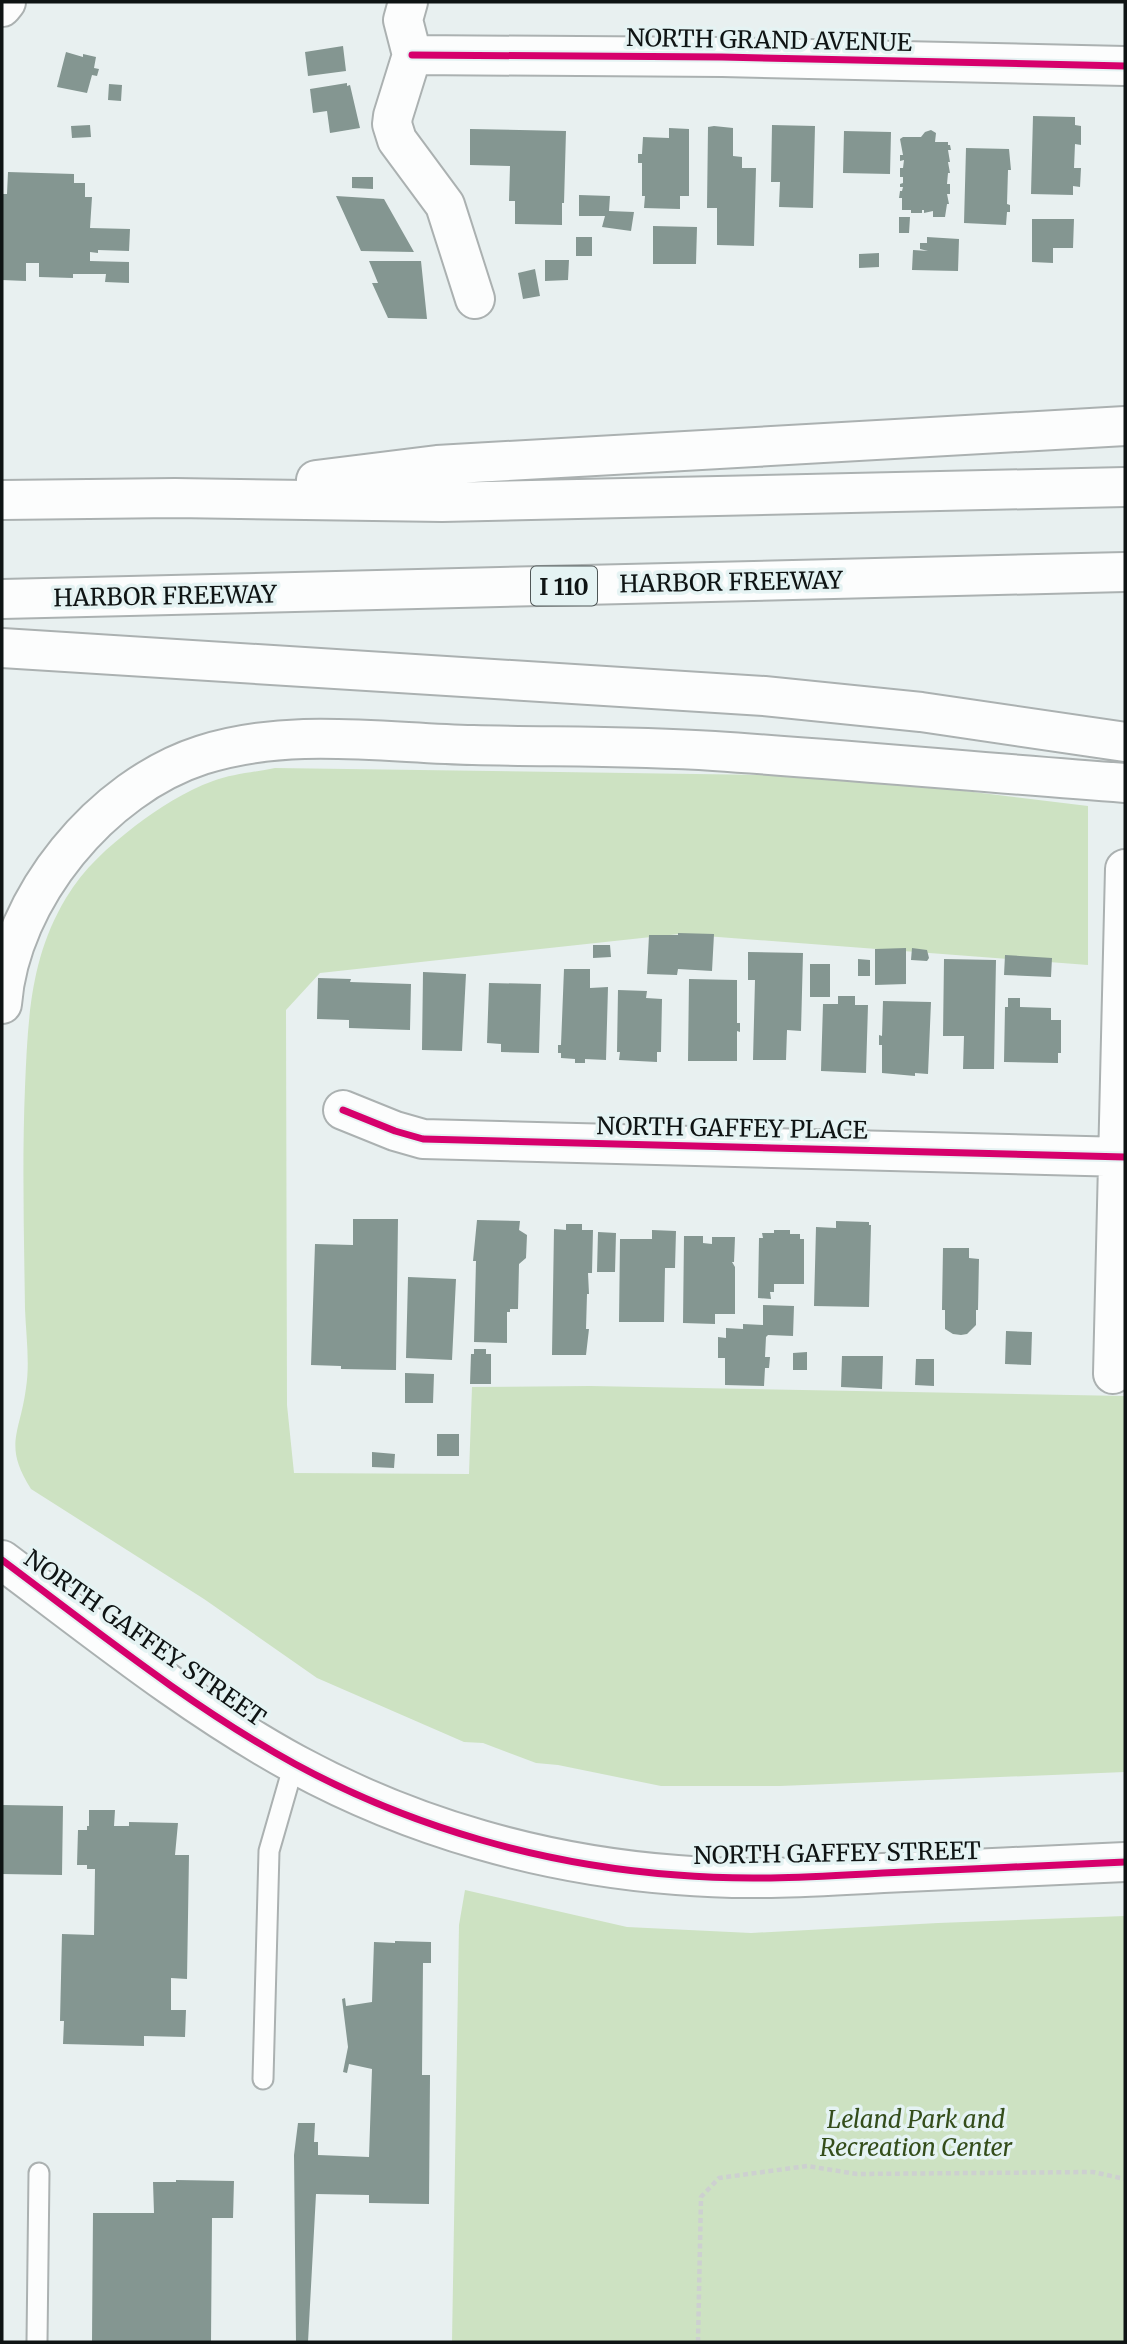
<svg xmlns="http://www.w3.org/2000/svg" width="1127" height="2344" font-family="Merriweather,serif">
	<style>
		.green { fill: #cde2c2 }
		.building { fill: #849691 }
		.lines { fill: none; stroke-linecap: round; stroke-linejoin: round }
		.lane-casing { stroke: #abb1b1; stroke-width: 23 }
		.street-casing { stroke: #abb1b1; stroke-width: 42 }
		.secondary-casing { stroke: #abb1b1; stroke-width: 42 }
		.primary-casing { stroke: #abb1b1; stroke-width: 42 }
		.highway-casing { stroke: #abb1b1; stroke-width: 42 }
		.path { stroke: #cdd0d0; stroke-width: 4.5; stroke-dasharray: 5 3.5; stroke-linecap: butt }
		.lane { stroke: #fcfdfd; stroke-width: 19 }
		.street { stroke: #fcfdfd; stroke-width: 38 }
		.secondary { stroke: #fcfdfd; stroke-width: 38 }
		.primary { stroke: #fcfdfd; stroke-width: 38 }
		.highway { stroke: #fcfdfd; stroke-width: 38 }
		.cycleway-casing { stroke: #e5f3f3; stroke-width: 11 }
		.cycleway { stroke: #d6006c; stroke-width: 7 }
		.labels { text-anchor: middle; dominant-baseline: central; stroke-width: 7; stroke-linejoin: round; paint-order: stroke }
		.shield { fill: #e5f3f3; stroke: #4f5757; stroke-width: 2 }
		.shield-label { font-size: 23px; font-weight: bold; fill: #0f1414 }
		.street-label { font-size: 24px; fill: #0f1414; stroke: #e5f3f3 }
		.park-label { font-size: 24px; font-style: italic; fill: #344d1b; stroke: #e5f3f3 }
	</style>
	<rect width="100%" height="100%" fill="#e8f0f0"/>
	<!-- green -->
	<path class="green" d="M275,768L844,776L1088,806V965L679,934L320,973L286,1010L287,1405L294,1473L469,1474L472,1387L590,1386L1125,1396V1772L780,1786H661L558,1765L536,1763L483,1743L464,1742L317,1678L204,1599L31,1489C3,1445 20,1434 26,1388C30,1363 26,1335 25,1309C24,1235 22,1161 25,1087C28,1019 30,958 66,898C84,868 108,847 135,826C159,808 185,791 213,781C232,774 255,772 275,768Z
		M465,1890L627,1927L751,1933L938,1923L1125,1916V2342H452L459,1925Z"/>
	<!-- building -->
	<path class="building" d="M343,46L346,71L308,76L305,52Z
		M66,52L83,57V54L96,57L94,68L99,69L97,76L92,75L87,93L57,87Z
		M347,83V86L350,85L360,128L330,133L327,111L313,113L310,89Z
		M109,84L122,85L121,101L108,100Z
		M1033,116L1075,117V125L1081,126V145L1075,144L1074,168H1081L1080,187L1073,186V195L1031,194Z
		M90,125L91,137L72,138L71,126Z
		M772,125L815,126L813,208L779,207L780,182H771Z
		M714,126L733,128V156L742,157V168H756L754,246L717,245V208H707L708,127Z
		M669,128L689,129V196H680V209L644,208L645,196H642V163H638V154H642L643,137L669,138Z
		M470,129L566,131L564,203H562V225L515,224V201H509L510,166L470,165Z
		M931,130L936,133L935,142H948V145H950L951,150H948L950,162H948L950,173H948L947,184H950V194H947L949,204H947L945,217H933V211L924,213V210H922V213H911V210H902V198H899L900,191H902L903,187H900V184L903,183V177H900V168H903L904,160L900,161V155H903L900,139L903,137H921L925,132Z
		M844,131L891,132L890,174L843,173Z
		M966,148L1009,149L1011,170H1008L1007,204L1010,205V212H1007L1006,225L964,223Z
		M8,172L74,174V183H85V197H92L90,228L130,229L129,251L98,250V253L90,252V261L129,262V283L105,282L106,274H73V278L39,277V263H26V281L2,280V194H7Z
		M352,177H373V189L352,188Z
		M579,195L610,196L609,211L634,212L631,231L602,227L605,216H579Z
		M336,196L384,199L414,252L361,251Z
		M899,217H910L909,233H899Z
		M1032,219H1074L1073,248H1053V263L1032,262Z
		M653,226L697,227L696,264H653Z
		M576,237H592V256H576Z
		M927,237L959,239L958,271L912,270L913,250L928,251L920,249V243H927Z
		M879,253V267L859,268V254Z
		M545,260H569L568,280L545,281Z
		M369,261H421L427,319L388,318L372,283H378Z
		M535,269L540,296L523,299L518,273Z
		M678,933L714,934L712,971L678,969L677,975L647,974L649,935H678Z
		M593,945H610L611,957L593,958Z
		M906,948V984L875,985V949Z
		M912,948L927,950L929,958L927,961L911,960Z
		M748,952L803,953L801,1031L787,1030L786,1060H753L755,980H748Z
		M1005,955L1052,958L1051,977L1004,975Z
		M858,959L870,960V976H858Z
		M944,959L996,960L994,1069H963L964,1036H943Z
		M810,964H830V997H810Z
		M564,969H590V988L608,987L606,1060L585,1059V1063H575V1059L561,1058V1053H558V1045H561Z
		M423,972L466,974L462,1051L422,1050Z
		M318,978L351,979L350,982L411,984L410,1030L349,1028V1020L317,1019Z
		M689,979L737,980V1023H740V1032L737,1031V1061H688Z
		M489,983L541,984L539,1053L501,1052V1044L487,1043Z
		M618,990L647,991L646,998L662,999L661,1052H657V1062L619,1060L620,1052H617Z
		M838,996H855V1005H868L866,1073L821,1071L823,1004H838Z
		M1008,998H1020V1007L1051,1008V1020H1061V1053H1058V1063L1004,1062L1005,1007H1008Z
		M883,1001L931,1002L928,1074L915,1073V1076L882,1073V1045H879V1035L882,1036Z
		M353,1219H398L396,1370L341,1369V1366L311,1365L315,1244L353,1245Z
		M477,1220L520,1221L519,1230L527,1235L526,1258L519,1264L518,1309H510V1312H507V1343L474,1342L476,1261H473Z
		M836,1221L869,1222V1225H871L869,1307L814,1306L816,1227L836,1228Z
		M566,1224H582V1230H593L592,1273H588L589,1294H587L586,1329H589L586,1355H552L554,1229L566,1230Z
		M652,1230L676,1231L675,1268H665L664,1322H619L620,1239H652Z
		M774,1230H790V1234H800V1239H804V1284H774V1292H770L771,1299L758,1298L759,1238H763L762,1233H774Z
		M598,1232L616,1233L615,1272H597Z
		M684,1236H703V1243L712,1244V1237H735L734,1262H732L735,1267V1314H715V1324L683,1323Z
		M943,1248H969V1258L979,1259L978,1310H976V1325L967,1334L961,1335L953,1334L945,1329V1310H942Z
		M408,1277L456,1279L452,1360L406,1358Z
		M763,1305L794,1306L793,1336L768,1335L766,1337L765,1357H770L769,1368H765L764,1386L725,1385V1358H718V1337L726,1338V1328L743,1329V1324L763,1325Z
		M1006,1331L1032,1332L1031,1365L1005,1364Z
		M474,1349H486V1354H491V1384H470L471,1354H474Z
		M807,1352V1370H793V1353Z
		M842,1356H883L882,1389L841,1387Z
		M916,1359H934V1386L915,1385Z
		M405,1373L434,1374L433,1403H405Z
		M437,1434H459V1456H437Z
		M372,1452L395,1454L394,1468L372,1467Z
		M2,1805L63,1806L62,1875L2,1874Z
		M89,1810H115L114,1826H129V1822L178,1823L175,1855H189L187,1979L171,1978V2010H186L185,2037L144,2036V2046L63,2044L64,2021H60L62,1934L94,1935L95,1869H87V1865H77L78,1830H87V1826H89Z
		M395,1941L431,1942V1963H423L422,2075H430L429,2204L369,2203V2195L316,2194L308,2342H296L294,2155L298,2123H315L314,2142H318V2155L369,2157L372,2069L349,2064L347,2073L343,2072L348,2047L342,1999L345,1998L346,2006L372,2002L374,1942L395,1943Z
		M176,2180L234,2181L233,2218H212L211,2342H92L93,2213H154L153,2182H176Z"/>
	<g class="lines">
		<defs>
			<path id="lane" d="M263,2079L269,1851L294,1764
				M37,2342L39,2173"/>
			<path id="street" d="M408,2L403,20L412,55L393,116L392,124L397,140L445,205L475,299
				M412,55L722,57L1125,66
				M343,1110L395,1131L423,1139L1125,1157
				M1113,1374L1125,869"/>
			<path id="secondary" d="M2,7L6,2"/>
			<path id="primary" d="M2,1560C97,1631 191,1707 295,1764C413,1828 544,1865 677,1875C745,1881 814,1877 883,1873C964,1869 1044,1866 1125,1862"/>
			<path id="highway" d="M316,480L437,465L1125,426
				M2,500L175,498L442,502L1125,487
				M2,599L1125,572
				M2,648L764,696L921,712L1125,742
				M2,1004C10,898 102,787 202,755C290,727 383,743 473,745C553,747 634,746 714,751C851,760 988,773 1125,783"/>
		</defs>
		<!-- lane casing -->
		<use href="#lane" class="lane-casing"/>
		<!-- street casing -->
		<use href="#street" class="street-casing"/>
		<!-- secondary casing -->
		<use href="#secondary" class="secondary-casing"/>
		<!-- primary casing -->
		<use href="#primary" class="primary-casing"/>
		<!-- highway casing -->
		<use href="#highway" class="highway-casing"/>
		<!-- path -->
		<path class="path" d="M698,2342L701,2197L719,2178L807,2166L857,2174L1093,2172L1125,2179"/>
		<!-- lane -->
		<use href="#lane" class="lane"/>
		<!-- street -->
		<use href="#street" class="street"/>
		<!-- secondary -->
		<use href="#secondary" class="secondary"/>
		<!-- primary -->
		<use href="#primary" class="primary"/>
		<!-- highway -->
		<use href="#highway" class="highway"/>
		<defs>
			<path id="cycleway" d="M412,55L722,57L1125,66
				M343,1110L395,1131L423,1139L1125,1157
				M2,1560C97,1631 191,1707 295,1764C413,1828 544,1865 677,1875C745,1881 814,1877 883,1873C964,1869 1044,1866 1125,1862"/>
		</defs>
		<!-- cycleway casing -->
		<use href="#cycleway" class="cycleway-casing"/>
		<!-- cycleway -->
		<use href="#cycleway" class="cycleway"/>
	</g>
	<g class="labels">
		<!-- shield labels -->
		<rect class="shield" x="531" y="566.5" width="66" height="39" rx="5"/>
		<g class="shield-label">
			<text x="564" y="586">I 110</text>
		</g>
		<!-- street labels -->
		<g class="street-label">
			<text transform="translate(769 40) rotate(1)">NORTH GRAND AVENUE</text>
			<text transform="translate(731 582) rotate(-1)">HARBOR FREEWAY</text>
			<text transform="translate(165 596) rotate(-1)">HARBOR FREEWAY</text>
			<text transform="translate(732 1128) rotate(1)">NORTH GAFFEY PLACE</text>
			<text transform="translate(145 1638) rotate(35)">NORTH GAFFEY STREET</text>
			<text transform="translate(837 1853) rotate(-1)">NORTH GAFFEY STREET</text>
		</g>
		<!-- park labels -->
		<g class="park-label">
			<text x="916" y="2119">Leland Park and<tspan x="916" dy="28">Recreation Center</tspan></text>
		</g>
	</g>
	<!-- border -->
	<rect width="1127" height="2344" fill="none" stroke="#0f1414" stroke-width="7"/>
</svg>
